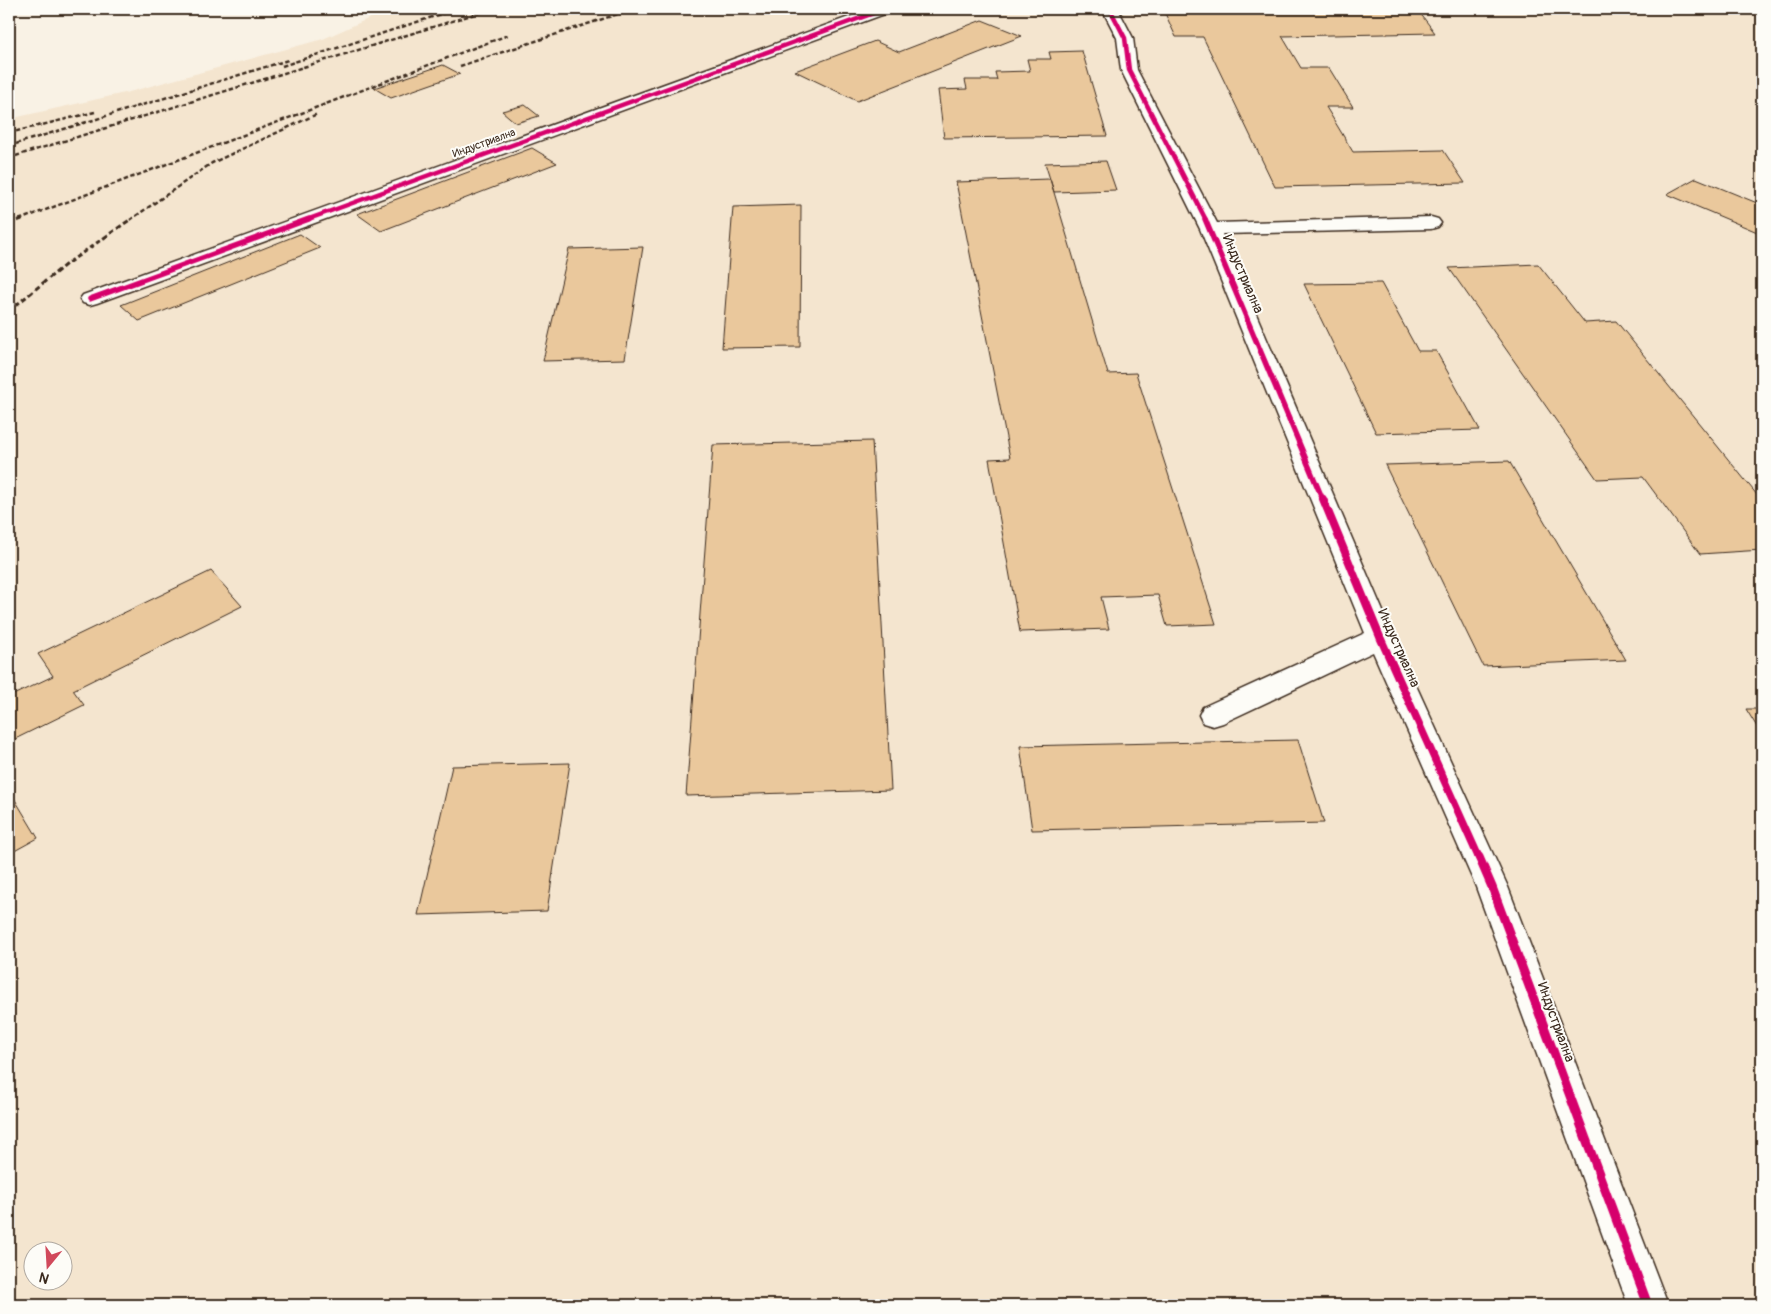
<svg xmlns="http://www.w3.org/2000/svg" width="1771" height="1314" font-family="Pangolin,sans-serif">
	<style>
		.built { fill: #f4e5cf; fill-rule: evenodd }
		.building { fill: #eac89c; stroke: #3b2a1e }
		.lines { fill: none; stroke-linecap: round; stroke-linejoin: round }
		.minor-casing { stroke: #3b2a1e; stroke-width: 3 }
		.minor { fill: #fdfcf7; fill-rule: evenodd }
		.rail-far1 { stroke: #3b2a1e; stroke-width: 2.5; stroke-dasharray: 4.5 2.5; stroke-linecap: butt }
		.rail { stroke: #3b2a1e; stroke-width: 3; stroke-dasharray: 5.5 3; stroke-linecap: butt }
		.cycleway-far3-casing { stroke: #fdfcf7; stroke-width: 6 }
		.cycleway-far2-casing { stroke: #fdfcf7; stroke-width: 8 }
		.cycleway-far1-casing { stroke: #fdfcf7; stroke-width: 11 }
		.cycleway-casing { stroke: #fdfcf7; stroke-width: 12 }
		.cycleway-far3 { stroke: #d6006c; stroke-width: 4.5 }
		.cycleway-far2 { stroke: #d6006c; stroke-width: 5.5 }
		.cycleway-far1 { stroke: #d6006c; stroke-width: 8 }
		.cycleway { stroke: #d6006c; stroke-width: 9 }
		.labels { text-anchor: middle; dominant-baseline: central; stroke-width: 4; stroke-linejoin: round; paint-order: stroke }
		.far-street-label { font-size: 11px; fill: #3b2a1e; stroke: #fdfcf7 }
		.street-label { font-size: 14px; fill: #3b2a1e; stroke: #fdfcf7 }
	</style>
	<rect width="100%" height="100%" fill="#f9f2e5"/>
	<filter id="ink" filterUnits="userSpaceOnUse"><feTurbulence type="fractalNoise" baseFrequency=".02" numOctaves="2"/><feDisplacementMap in="SourceGraphic" scale="10" xChannelSelector="R" yChannelSelector="G"/><feConvolveMatrix kernelMatrix="1 2 1 2 8 2 1 2 1" color-interpolation-filters="sRGB"/></filter>
	<g filter="url(#ink)">
		<!-- built -->
		<path class="built" d="M390,9H1762V1305H9V119L129,92L323,39ZM32,1252H62V1282H32Z"/>
		<!-- building -->
		<path class="building" d="M1163,9H1417L1435,33L1282,36L1301,68H1329L1353,107H1326L1353,152L1443,150L1465,183L1275,187L1203,37H1176Z
			M982,20L1022,36L857,101L795,71L875,41L899,52Z
			M1082,51L1107,136L944,138L938,90L967,89L965,80H997L995,72L1030,71L1027,59H1051L1049,52Z
			M443,65L460,74L391,98L374,88Z
			M525,105L539,116L516,123L502,111Z
			M532,148L557,163L381,231L357,214Z
			M1106,161L1116,190L1054,192L1045,163Z
			M1696,178L1762,205V234L1667,194Z
			M1050,179L1108,374L1136,373L1216,624L1167,626L1158,595L1101,597L1109,629L1020,632L989,459L1010,458L956,182Z
			M801,205L800,347L722,348L733,207Z
			M300,234L320,248L139,321L121,305Z
			M643,247L625,359L543,361L569,249Z
			M1538,264L1585,323L1616,321L1762,501V550L1700,554L1643,477L1597,479L1449,268Z
			M1381,283L1418,351H1436L1480,430L1376,433L1304,284Z
			M872,441L891,790L686,796L713,445Z
			M1509,461L1626,660L1483,666L1385,465Z
			M211,571L242,606L73,690L84,705L9,742V697L53,676L38,654Z
			M1746,709H1762V735Z
			M1298,740L1324,823L1032,830L1020,746Z
			M570,763L547,911L418,915L452,766Z
			M11,793L38,838L9,854V794Z"/>
		<g class="lines">
			<defs>
				<path id="minor" d="M871,9H893L890,12L97,303L90,305L83,303L80,299L83,295Z
					M1102,9H1118L1133,38L1137,70L1217,223L1431,217L1438,219L1441,223L1438,227L1431,229L1222,234L1394,637L1508,887L1668,1305H1628L1476,887L1373,652L1223,723L1213,726L1203,723L1199,715L1203,707L1365,633L1200,229L1121,70L1117,38Z"/>
			</defs>
			<!-- minor casing -->
			<use href="#minor" class="minor-casing"/>
			<!-- minor -->
			<use href="#minor" class="minor"/>
			<!-- rail-far1 -->
			<path class="rail-far1" d="M282,66L457,9
				M460,66L633,9
				M9,133L95,112
				M9,146L288,60
				M9,158L491,9
				M19,220L508,35
				M130,220L212,163L317,114"/>
			<!-- rail -->
			<path class="rail" d="M9,224L22,219
				M9,311L65,265L131,219"/>
			<defs>
				<path id="cycleway-far3" d="M1110,9L1125,38L1129,70L1206,220
					M306,220L885,9"/>
				<path id="cycleway-far2" d="M1205,219L1323,500
					M90,299L309,219"/>
				<path id="cycleway-far1" d="M1323,499L1380,637L1479,858"/>
				<path id="cycleway" d="M1479,857L1492,887L1648,1305"/>
			</defs>
			<!-- cycleway-far3 casing -->
			<use href="#cycleway-far3" class="cycleway-far3-casing"/>
			<!-- cycleway-far2 casing -->
			<use href="#cycleway-far2" class="cycleway-far2-casing"/>
			<!-- cycleway-far1 casing -->
			<use href="#cycleway-far1" class="cycleway-far1-casing"/>
			<!-- cycleway casing -->
			<use href="#cycleway" class="cycleway-casing"/>
			<!-- cycleway-far3 -->
			<use href="#cycleway-far3" class="cycleway-far3"/>
			<!-- cycleway-far2 -->
			<use href="#cycleway-far2" class="cycleway-far2"/>
			<!-- cycleway-far1 -->
			<use href="#cycleway-far1" class="cycleway-far1"/>
			<!-- cycleway -->
			<use href="#cycleway" class="cycleway"/>
		</g>
	</g>
	<g class="labels">
		<!-- far-street labels -->
		<g class="far-street-label">
			<text transform="translate(484 143) rotate(-20)">Индустриална</text>
		</g>
		<!-- street labels -->
		<g class="street-label">
			<text transform="translate(1243 274) rotate(67)">Индустриална</text>
			<text transform="translate(1399 648) rotate(66)">Индустриална</text>
			<text transform="translate(1556 1022) rotate(70)">Индустриална</text>
		</g>
	</g>
	<!-- margin -->
	<rect width="1771" height="1314" fill="none" stroke="#fdfcf7" stroke-width="30"/>
	<rect x="15" y="15" width="1741" height="1284" fill="none" stroke="#3b2a1e" stroke-width="2" filter="url(#ink)"/>
	<!-- north arrow -->
	<g transform="translate(48 1266) rotate(198)"><circle r="24" fill="#fdfcf7" stroke="#afa8a0"/>
	<path d="M0-4L9 19L0 12L-9 19Z" fill="#d1495b"/>
	<text y="-8" font-size="14" font-weight="bold" text-anchor="middle" fill="#3b2a1e">N</text>
	</g>
</svg>
